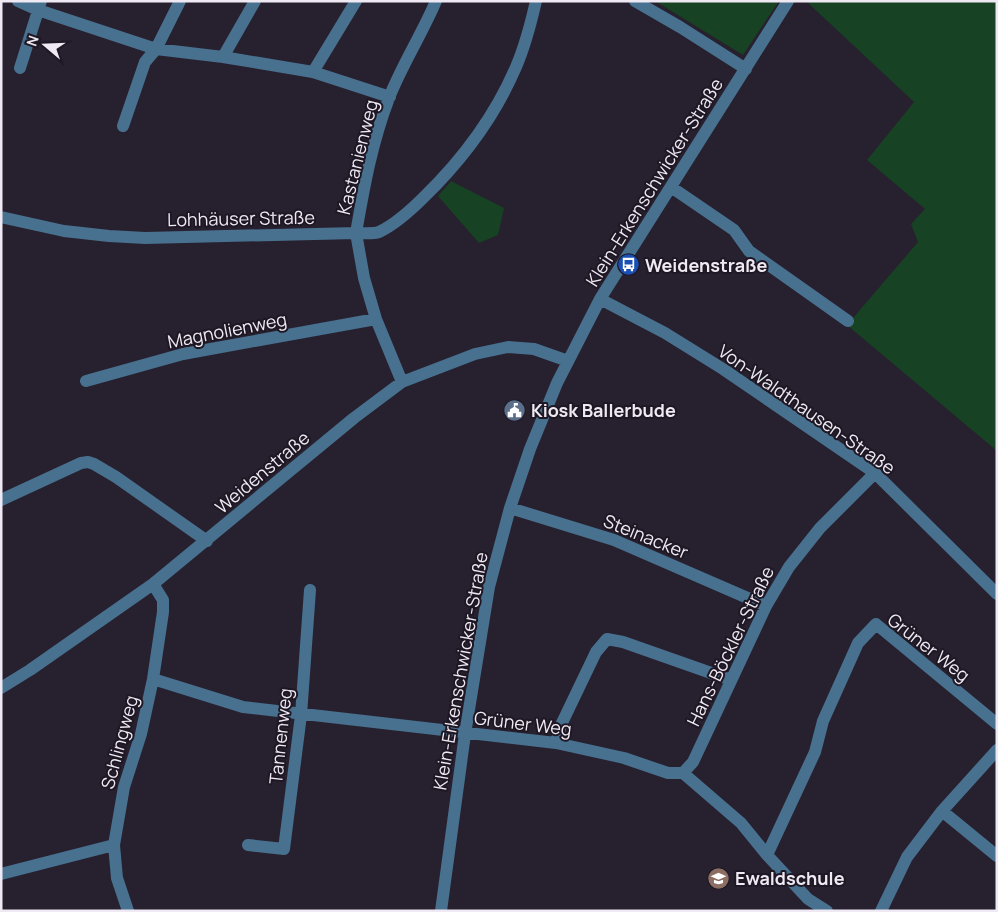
<svg xmlns="http://www.w3.org/2000/svg" width="998" height="912" font-family="Manrope,sans-serif">
	<style>
		.green { fill: #174224 }
		.lines { fill: none; stroke-linecap: round; stroke-linejoin: round }
		.minor { stroke: #48708f; stroke-width: 12 }
		.labels { text-anchor: middle; dominant-baseline: central; stroke-width: 4; stroke-linejoin: round; paint-order: stroke }
		.street-label { font-size: 18px; fill: #eee9f3; stroke: #1e1724 }
		.poi-label { font-size: 18px; font-weight: bold; fill: #eee9f3; stroke: #1e1724; text-anchor: start }
	</style>
	<rect width="100%" height="100%" fill="#27202e"/>
	<!-- green -->
	<path class="green" d="M655,1H779L743,55Z
		M806,1H997V451L847,325L918,242L911,224L925,209L867,160L914,102Z
		M451,181L504,208L498,235L479,243L438,196Z"/>
	<g class="lines">
		<!-- minor -->
		<path class="minor" d="M18,1L38,10L156,49L223,57L313,72L390,97
			M436,1C422,34 402,65 389,98C372,142 364,187 356,233C363,233 373,234 379,232C396,224 411,210 424,197C462,160 495,116 516,67C525,46 531,23 536,1
			M635,1L680,27L746,69
			M223,57L255,1
			M20,68L41,1
			M313,72L356,1
			M123,126L145,62L156,49L180,1
			M671,187L734,230L749,251L848,321
			M1,217L64,231L109,236L145,238L356,233L364,278L376,319L402,382
			M600,299L665,333L723,369L875,473L997,594
			M86,381L183,354L376,319
			M1,500L81,463L88,462L94,464L116,477L207,541
			M510,508L614,540L766,606
			M153,679L243,707L556,743L624,758L668,773H683L741,823L767,855L808,899L827,911
			M1,688L30,670L153,584L354,418L402,382L475,354L508,347L534,349L568,361
			M556,743L561,725L596,652L607,639L623,642L731,680
			M683,773L693,762L766,606L789,567L820,528L875,473
			M942,811L997,856
			M248,845L284,849L301,715L310,590
			M767,855L815,752L823,721L858,643L876,624L997,724
			M1,874L114,845
			M128,911L117,878L114,845L124,787L141,734L153,679L163,612V600L153,584
			M441,911L465,734L489,587L510,508L530,449L557,383L600,299L788,1
			M881,911L907,857L942,811L997,750"/>
	</g>
	<!-- icons -->
	<defs>
		<symbol id="bus-disc" viewBox="-11 -11 22 22"><circle r="9.5" fill="#1a4fb4" stroke="#1e1724"/><path d="M-5-6H5V4H4V6H2V4H-2V6H-4V4H-5ZM-3.5-4V0h7V-4ZM-3.5 1.2v1.5H-2V1.2ZM2 1.2v1.5H3.5V1.2Z" fill="#fff"/></symbol>
		<symbol id="civic-disc" viewBox="-11 -11 22 22"><circle r="9.5" fill="#5c6f8a" stroke="#1e1724"/><path d="M-.6-6.5H3V-4.5H.6V-3L4-1V1h2V6H-6V1h2V-1L-.6-3ZM-1.2 2.5V6h2.4V2.5Z" fill="#fff"/></symbol>
		<symbol id="school-disc" viewBox="-11 -11 22 22"><circle r="9.5" fill="#8d6e63" stroke="#1e1724"/><path d="M0-5L7-2L0 1L-7-2ZM-4 1L0 2.5L4 1V4Q0 6-4 4Z" fill="#fff"/></symbol>
	</defs>
	<g fill-rule="evenodd">
		<use href="#bus-disc" x="616" y="252" width="25" height="25"/>
		<use href="#civic-disc" x="502" y="398" width="25" height="25"/>
		<use href="#school-disc" x="706" y="866" width="25" height="25"/>
	</g>
	<g class="labels">
		<!-- street labels -->
		<g class="street-label">
			<text transform="translate(357 157) rotate(-76)">Kastanienweg</text>
			<text transform="translate(654 182) rotate(-58)">Klein-Erkenschwicker-Straße</text>
			<text transform="translate(241 218) rotate(-1)">Lohhäuser Straße</text>
			<text transform="translate(227 330) rotate(-11)">Magnolienweg</text>
			<text transform="translate(807 409) rotate(35)">Von-Waldthausen-Straße</text>
			<text transform="translate(262 472) rotate(-40)">Weidenstraße</text>
			<text transform="translate(646 536) rotate(22)">Steinacker</text>
			<text transform="translate(730 646) rotate(-64)">Hans-Böckler-Straße</text>
			<text transform="translate(929 647) rotate(38)">Grüner Weg</text>
			<text transform="translate(460 671) rotate(-80)">Klein-Erkenschwicker-Straße</text>
			<text transform="translate(523 723) rotate(7)">Grüner Weg</text>
			<text transform="translate(280 736) rotate(-84)">Tannenweg</text>
			<text transform="translate(119 742) rotate(-75)">Schlingweg</text>
		</g>
		<!-- poi labels -->
		<g class="poi-label">
			<text x="645" y="265">Weidenstraße</text>
			<text x="531" y="410">Kiosk Ballerbude</text>
			<text x="735" y="878">Ewaldschule</text>
		</g>
	</g>
	<!-- border -->
	<rect width="998" height="912" fill="none" stroke="#eee9f3" stroke-width="5"/>
	<!-- north arrow -->
	<g transform="translate(45 45) rotate(289)" stroke="#1e1724" stroke-width="4" paint-order="stroke">
	<path d="M0-4L9 19L0 12L-9 19Z" fill="#eee9f3"/>
	<text y="-8" font-size="14" font-weight="bold" text-anchor="middle" fill="#eee9f3">N</text>
	</g>
</svg>
